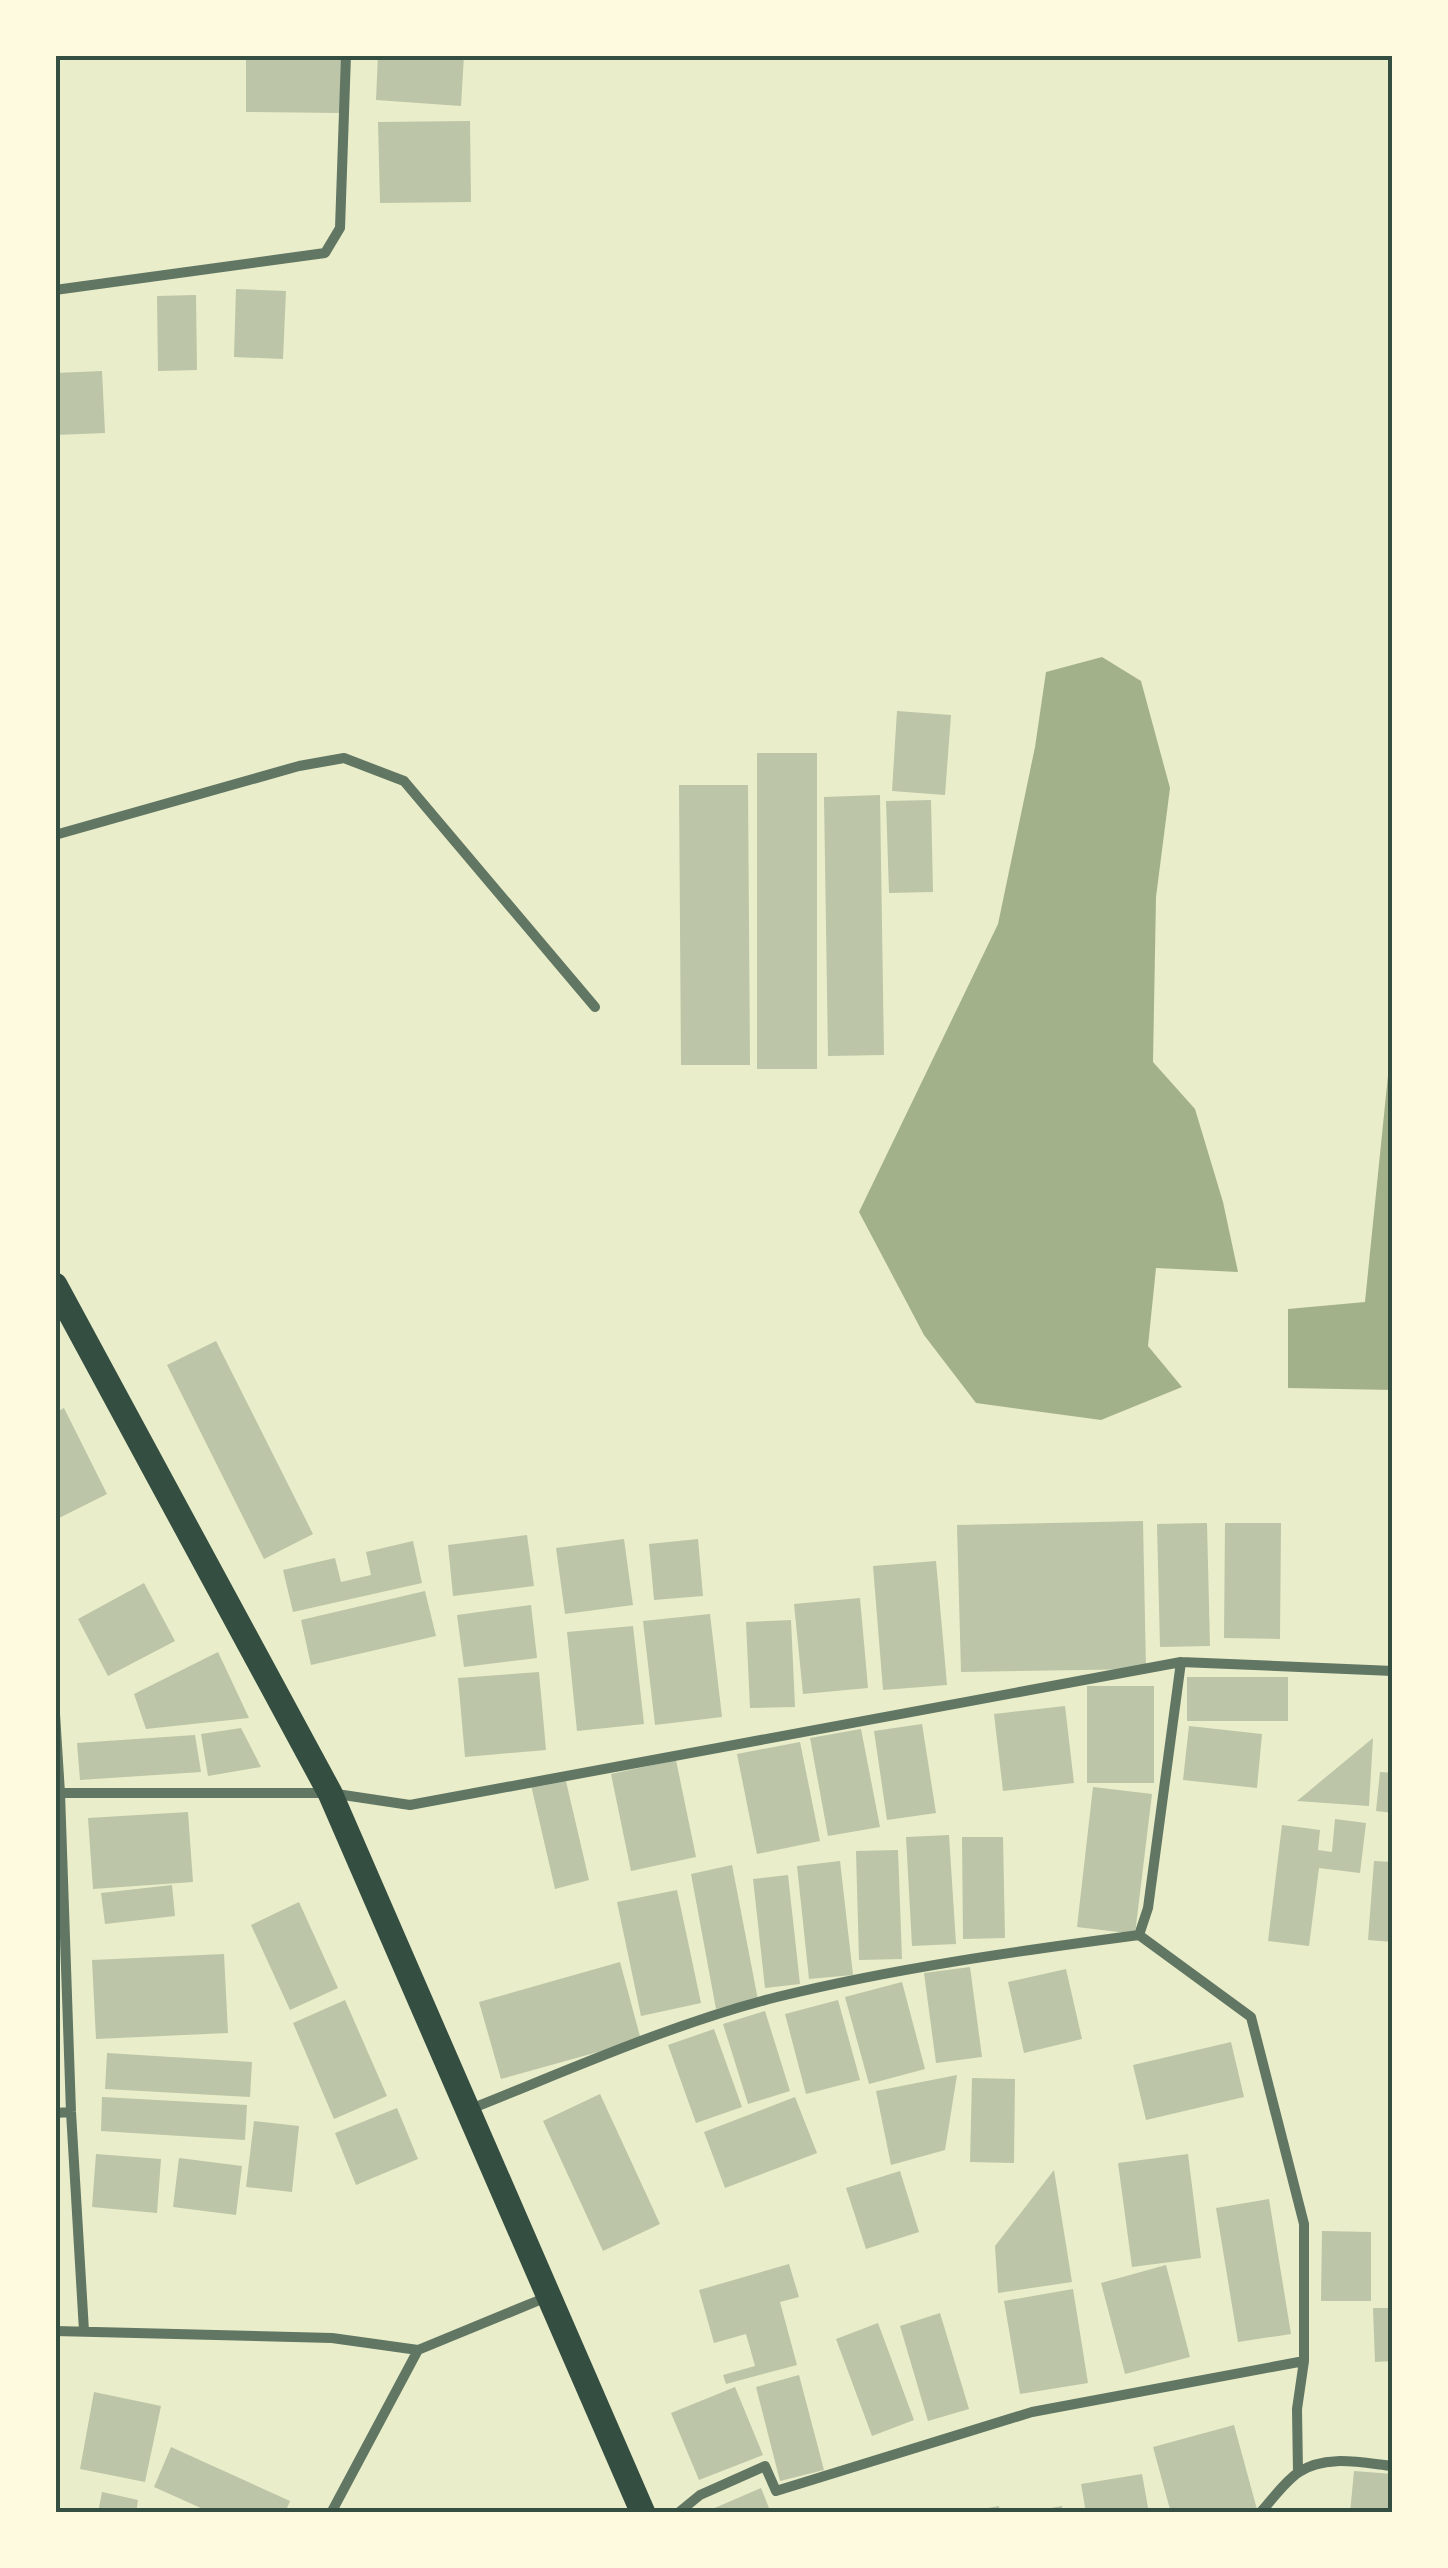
<svg xmlns="http://www.w3.org/2000/svg" width="1448" height="2568" font-family="Poppins,sans-serif">
	<style>
		.water { fill: #a3b18a }
		.building { fill: #bcc5a7 }
		.lines { fill: none; stroke-linecap: round; stroke-linejoin: round }
		.minor { stroke: #617663; stroke-width: 10 }
		.primary { stroke: #344e41; stroke-width: 25 }
		.neatline { fill: none; stroke: #344e41; stroke-width: 4 }
	</style>
	<rect width="100%" height="100%" fill="#e9edc9"/>
	<!-- water -->
	<path class="water" d="M1102,657L1141,681L1170,788L1156,897L1153,1062L1195,1109L1223,1202L1238,1272L1156,1268L1148,1346L1182,1387L1101,1420L976,1403L924,1335L859,1212L998,924L1035,747L1046,672Z
		M1393,1026V1390L1288,1388V1309L1365,1302Z"/>
	<!-- building -->
	<path class="building" d="M246,55H341L340,113L246,112Z
		M378,55H464L461,106L376,100Z
		M470,121L471,202L380,203L378,122Z
		M236,289L286,291L283,359L234,357Z
		M196,295L197,370L158,371L157,296Z
		M102,371L105,433L55,435V373Z
		M897,711L951,715L945,795L892,791Z
		M757,753H817V1069H757Z
		M679,785H748L750,1065H681Z
		M880,795L884,1055L828,1056L824,797Z
		M931,800L933,892L889,893L886,801Z
		M216,1341L313,1534L264,1559L167,1365Z
		M64,1408L107,1494L55,1520V1413Z
		M1143,1521L1146,1669L961,1672L957,1525Z
		M1207,1523L1210,1646L1160,1647L1157,1524Z
		M1225,1523H1281L1280,1639L1224,1638Z
		M527,1535L534,1586L453,1596L448,1545Z
		M624,1539L633,1605L565,1614L556,1548Z
		M698,1539L703,1596L654,1600L649,1544Z
		M413,1541L422,1583L293,1612L283,1570L335,1558L341,1582L371,1575L366,1552Z
		M936,1561L947,1685L883,1690L873,1566Z
		M144,1583L175,1641L108,1676L78,1619Z
		M425,1591L436,1636L311,1665L301,1620Z
		M860,1598L868,1688L803,1694L794,1604Z
		M531,1605L537,1658L464,1667L457,1615Z
		M710,1614L722,1717L655,1725L643,1621Z
		M791,1620L795,1707L750,1708L746,1622Z
		M633,1626L644,1724L577,1731L567,1632Z
		M218,1652L249,1718L146,1729L134,1694Z
		M539,1672L546,1750L465,1757L458,1678Z
		M1187,1677H1288V1721H1187Z
		M1087,1686H1154V1783H1087Z
		M1065,1706L1074,1783L1003,1791L994,1714Z
		M922,1724L936,1813L887,1820L874,1731Z
		M1189,1726L1262,1734L1257,1788L1183,1780Z
		M241,1728L261,1767L208,1776L201,1734Z
		M861,1729L880,1827L828,1836L810,1738Z
		M195,1735L201,1772L80,1780L77,1743Z
		M1373,1738L1369,1806L1297,1801Z
		M800,1742L820,1841L757,1854L737,1754Z
		M676,1760L696,1857L631,1871L611,1774Z
		M1380,1772L1393,1773V1813L1376,1811Z
		M565,1777L589,1880L555,1889L531,1785Z
		M1093,1787L1152,1794L1135,1934L1077,1927Z
		M188,1812L193,1882L93,1889L88,1818Z
		M1335,1819L1366,1823L1360,1873L1319,1868L1309,1946L1268,1941L1282,1825L1320,1830L1318,1850L1332,1852Z
		M949,1835L956,1944L912,1946L906,1837Z
		M962,1837H1003L1005,1938L963,1939Z
		M898,1850L902,1959L859,1960L856,1851Z
		M840,1861L853,1975L809,1979L797,1866Z
		M1374,1861L1393,1862V1942L1368,1940Z
		M732,1865L758,2000L716,2009L691,1874Z
		M788,1875L800,1984L765,1988L753,1879Z
		M172,1885L175,1916L105,1924L101,1893Z
		M677,1890L701,2003L641,2016L617,1902Z
		M299,1902L338,1988L290,2010L251,1925Z
		M224,1954L228,2033L96,2039L92,1960Z
		M620,1962L641,2040L501,2079L479,2002Z
		M970,1967L982,2057L936,2063L924,1973Z
		M1066,1969L1082,2039L1024,2053L1008,1982Z
		M902,1982L925,2069L869,2084L845,1997Z
		M345,2000L387,2096L334,2119L293,2023Z
		M838,2000L860,2080L806,2094L785,2014Z
		M765,2011L790,2091L748,2104L723,2024Z
		M714,2029L742,2107L696,2123L668,2045Z
		M1231,2042L1244,2097L1146,2120L1133,2065Z
		M107,2053L252,2062L250,2097L105,2089Z
		M957,2075L945,2150L891,2165L876,2091Z
		M972,2078L1015,2079L1014,2163L970,2162Z
		M600,2094L660,2224L603,2251L543,2121Z
		M102,2097L247,2105L245,2140L101,2131Z
		M795,2097L817,2153L725,2188L704,2132Z
		M397,2108L418,2159L356,2185L335,2133Z
		M254,2121L299,2126L292,2192L246,2187Z
		M96,2154L161,2159L157,2213L92,2207Z
		M1188,2154L1201,2258L1132,2267L1118,2163Z
		M179,2158L242,2166L236,2215L173,2207Z
		M1054,2170L1072,2282L998,2293L995,2246Z
		M900,2171L919,2232L866,2249L846,2188Z
		M1269,2199L1291,2334L1238,2342L1216,2208Z
		M1322,2231L1371,2232V2301H1321Z
		M789,2264L799,2297L780,2302L797,2365L726,2384L723,2375L755,2366L746,2334L714,2343L699,2290Z
		M1166,2265L1190,2357L1125,2374L1101,2283Z
		M1073,2289L1088,2383L1020,2394L1004,2301Z
		M1373,2308H1393V2361L1375,2362Z
		M940,2313L969,2409L928,2421L900,2326Z
		M878,2323L914,2420L872,2436L836,2339Z
		M799,2375L824,2470L780,2481L756,2387Z
		M735,2387L763,2455L699,2480L671,2413Z
		M94,2392L161,2406L145,2482L80,2469Z
		M1234,2425L1258,2513H1171L1153,2447Z
		M171,2447L290,2501L285,2513H212L154,2487Z
		M1354,2471L1393,2474V2513H1350Z
		M1142,2474L1149,2513H1086L1081,2484Z
		M761,2488L771,2513H711L710,2510Z
		M102,2492L138,2500L136,2513H98Z
		M999,2506L1000,2513H971V2511Z
		M1062,2506L1063,2513H1034V2511Z"/>
	<g class="lines">
		<!-- minor -->
		<path class="minor" d="M55,290L325,253L340,228L346,55
			M55,835L299,766L344,758L404,781L595,1007
			M55,1714L60,1793H330L410,1805L1181,1662L1393,1671
			M55,1793H60L71,2112L84,2331
			M1139,1935L1251,2017L1304,2224V2361L1297,2409L1298,2473
			M468,2110C569,2070 671,2024 777,1997C896,1968 1018,1951 1139,1935L1148,1908L1181,1662
			M55,2113L71,2112
			M55,2331L332,2338L418,2350
			M331,2513L418,2350L547,2297
			M678,2513L700,2495L765,2466L776,2491L1032,2412L1304,2361
			M1260,2513C1272,2500 1284,2482 1299,2472C1326,2454 1363,2463 1393,2466"/>
		<!-- primary -->
		<path class="primary" d="M55,1285L330,1793L643,2513"/>
	</g>
	<!-- border -->
	<rect width="1448" height="2568" fill="none" stroke="#fefae0" stroke-width="115"/>
	<rect x="58" y="58" width="1332" height="2452" class="neatline"/>
</svg>
